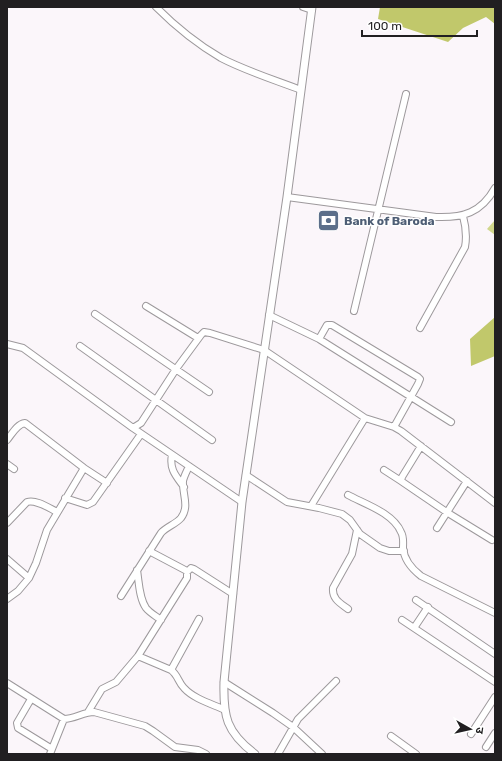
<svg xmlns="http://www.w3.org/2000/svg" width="502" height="761" font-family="Rubik,'Noto Sans Devanagari',sans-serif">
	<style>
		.green { fill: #d1d78c }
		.forest { fill: #c1c86b }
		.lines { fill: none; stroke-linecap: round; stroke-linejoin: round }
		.minor-casing { stroke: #9d999c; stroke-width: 8 }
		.tertiary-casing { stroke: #9d999c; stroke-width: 9 }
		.minor { stroke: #fff; stroke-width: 6 }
		.tertiary { stroke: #fff; stroke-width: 7 }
		.labels { text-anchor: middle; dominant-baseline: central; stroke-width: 3; stroke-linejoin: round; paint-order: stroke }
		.service-label { font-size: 12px; font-weight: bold; fill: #4e5e75; stroke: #fff; text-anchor: start }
	</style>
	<rect width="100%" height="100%" fill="#fbf6fa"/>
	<!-- green -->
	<path class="green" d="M495,220V235L487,229Z"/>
	<!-- forest -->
	<path class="forest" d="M380,7H495V24L486,17L463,28L448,42L378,19Z
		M495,317V356L471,366L470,339Z"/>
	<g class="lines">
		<defs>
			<path id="minor" d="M156,7C175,26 197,44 221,58C246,71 275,80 301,90
				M303,7L312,10
				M287,197L436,217C463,218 481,213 495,188
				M146,306L198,338
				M354,311L406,94
				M95,314L209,392
				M269,315L319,339L451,422
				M420,328L465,247C467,236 466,227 463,216
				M319,339L327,325H332L418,377L420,379L418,384L394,427
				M7,344L23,348L133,428L141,423L176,369L201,335L204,332L210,333L264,350L365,418L394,427L401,431L495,503
				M80,346L212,440
				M133,428L242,502
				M7,440C12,434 17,424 25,423L84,468L107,483
				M421,446L402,477L401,481L448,513L492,540
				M172,455C169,469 176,476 184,487
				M7,464L14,469
				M384,470L401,481
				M246,475L287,502L319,508L342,514L350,520L360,534L380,548L389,551H404
				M348,495C365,504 393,513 401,532C404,537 403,542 403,548C404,559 412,569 421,576L495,613
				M65,498L87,505L93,502L141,434
				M311,506L365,418
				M7,523L27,502C36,499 49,508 57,512
				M437,528L467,481
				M7,559L29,578
				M137,570C139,582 139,598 146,608C150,613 156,616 161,620
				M187,572L191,568L194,569L233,594
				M121,596L161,533C166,527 176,524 181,518C190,506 182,494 183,481C184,476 187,471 189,466
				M7,599L18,591L29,578L36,563L47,530L84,468
				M416,600L495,654
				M348,609C340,603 332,599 333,588L352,554L357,530
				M402,620L495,682
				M414,628L428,607
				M138,656L171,670C178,675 178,682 184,688C194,699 212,704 225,710
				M171,670L199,619
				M224,682L273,713L293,727L322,754
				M7,683L64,719C74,719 84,712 94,712L145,726L153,731L175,747L198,750L206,754
				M31,699L17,723L18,728L52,749
				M88,712L102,689L116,682L138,656L187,578V572L185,570L149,551
				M471,734L495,697
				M391,736L416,754
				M486,747L495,733
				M50,754L64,719
				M278,754L298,719L336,681"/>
			<path id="tertiary" d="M255,754C226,732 223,716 224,682L242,502L287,197L312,7"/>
		</defs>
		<!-- minor casing -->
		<use href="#minor" class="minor-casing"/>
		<!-- tertiary casing -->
		<use href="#tertiary" class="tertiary-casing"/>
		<!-- minor -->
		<use href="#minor" class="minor"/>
		<!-- tertiary -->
		<use href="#tertiary" class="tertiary"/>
	</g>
	<!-- icons -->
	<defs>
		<symbol id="bank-square" viewBox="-11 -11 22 22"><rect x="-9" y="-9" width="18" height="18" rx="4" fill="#5c6f8a" stroke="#fff"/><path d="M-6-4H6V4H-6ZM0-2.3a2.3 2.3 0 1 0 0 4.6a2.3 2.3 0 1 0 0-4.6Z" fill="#fff"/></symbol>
	</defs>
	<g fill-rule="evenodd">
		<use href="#bank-square" x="316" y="208" width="25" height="25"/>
	</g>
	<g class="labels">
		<!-- service labels -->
		<g class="service-label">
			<text x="344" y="221">Bank of Baroda</text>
		</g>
	</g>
	<!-- border -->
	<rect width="502" height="761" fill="none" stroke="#211f21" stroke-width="16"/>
	<!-- north arrow -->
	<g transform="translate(470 729) rotate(98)" stroke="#ffffff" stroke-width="3" paint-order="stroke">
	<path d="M0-3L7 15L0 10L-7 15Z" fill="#211f21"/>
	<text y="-6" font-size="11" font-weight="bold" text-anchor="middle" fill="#211f21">उ</text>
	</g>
	<!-- scale -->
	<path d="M362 30v6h115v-6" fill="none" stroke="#211f21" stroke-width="2"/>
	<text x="368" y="30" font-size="12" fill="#211f21" stroke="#ffffff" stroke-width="3" paint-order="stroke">100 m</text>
</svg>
